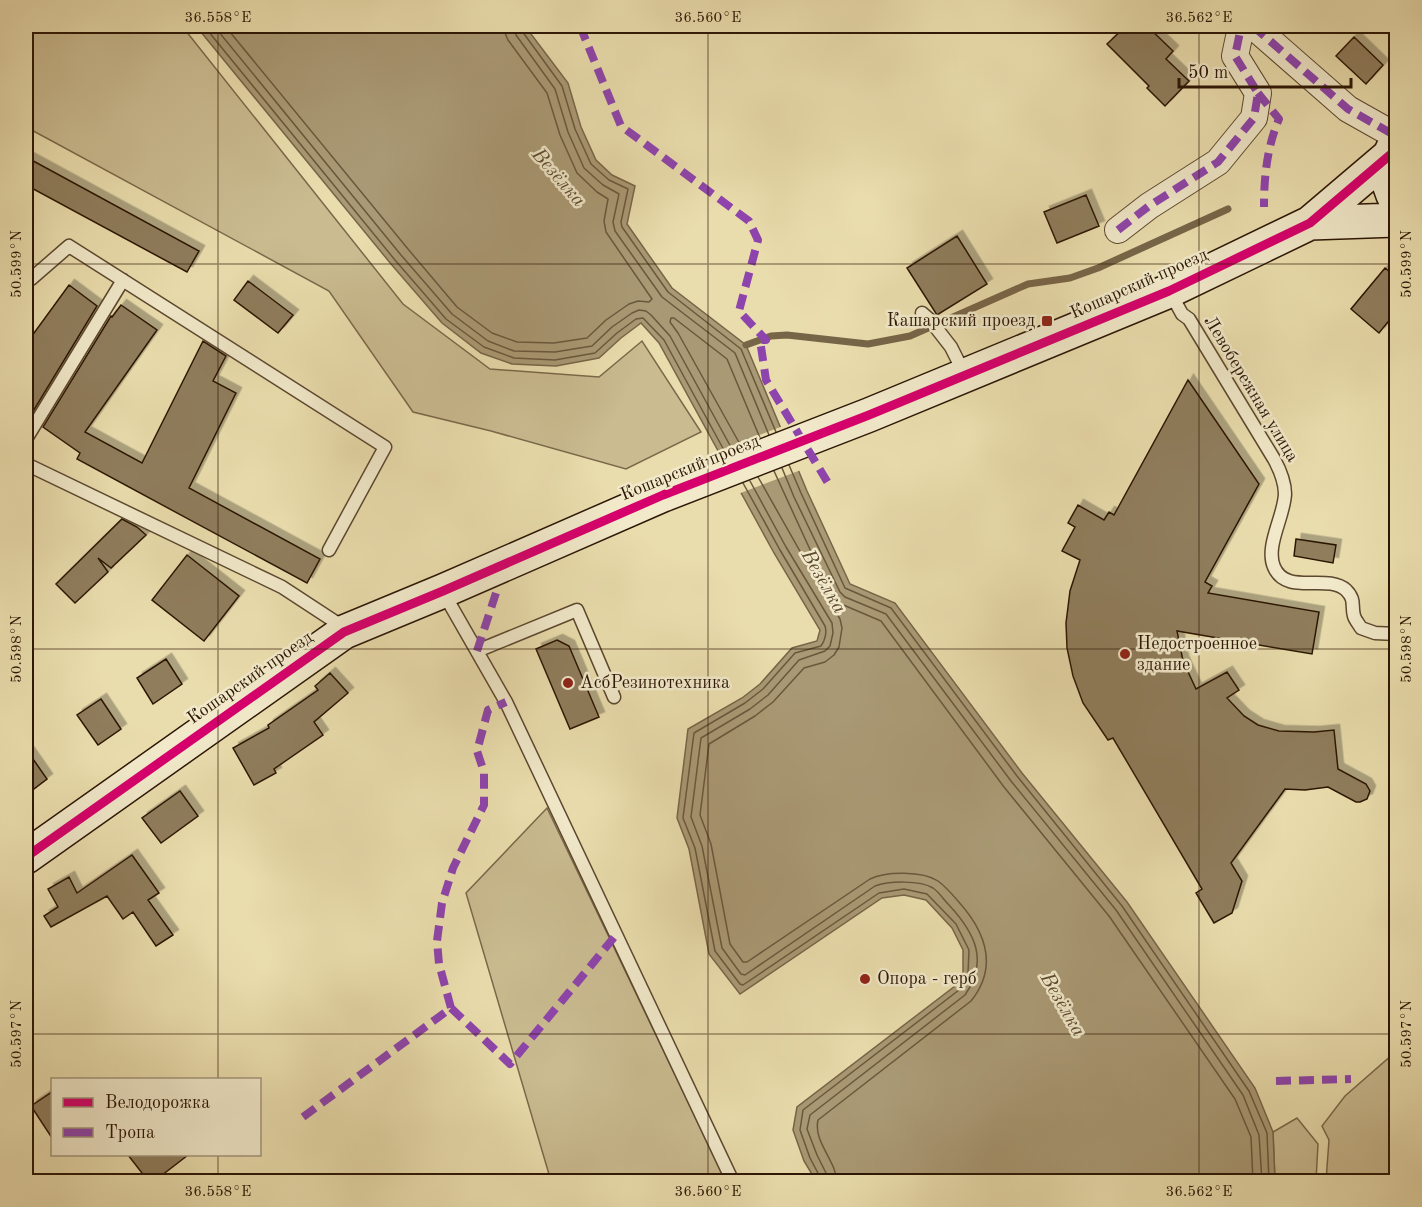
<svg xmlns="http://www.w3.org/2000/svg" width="1422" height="1207" font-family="'Old Standard TT',serif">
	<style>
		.green { fill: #cabb90; stroke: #7b684a; stroke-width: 1.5 }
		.water { fill: #a99974; stroke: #776548; stroke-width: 1.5 }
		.pier { fill: #eaddad }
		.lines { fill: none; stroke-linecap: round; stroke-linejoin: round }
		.shore { stroke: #6a583c; stroke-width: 1.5 }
		.stream { stroke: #776548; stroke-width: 7 }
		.building { fill: #8f7d5c; stroke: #2c1605; stroke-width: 1.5; filter: url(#shadow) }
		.lane-casing { stroke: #5c482f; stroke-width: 15 }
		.street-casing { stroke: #5c482f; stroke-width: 28 }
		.secondary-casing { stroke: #2c1605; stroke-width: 36 }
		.lane { stroke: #f1e9ca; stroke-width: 12 }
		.street { stroke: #f1e9ca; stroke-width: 26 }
		.secondary { stroke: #f1e9ca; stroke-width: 33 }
		.quiet { stroke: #8e44ad; stroke-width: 8; stroke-dasharray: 15 8; stroke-linecap: butt }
		.cycleway-casing { stroke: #f1e9ca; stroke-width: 13 }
		.cycleway { stroke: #d6006c; stroke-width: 9 }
		.ticks { fill: none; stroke: #2c1605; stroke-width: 1.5; stroke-opacity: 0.45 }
		.poi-dot { fill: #8f2418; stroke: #f1e9ca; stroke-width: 2 }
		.labels { text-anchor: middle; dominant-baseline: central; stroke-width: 5; stroke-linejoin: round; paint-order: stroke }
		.street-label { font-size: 18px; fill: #2c1605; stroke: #f1e9ca }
		.poi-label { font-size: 18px; fill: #2c1605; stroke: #f1e9ca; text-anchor: start }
		.water-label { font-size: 20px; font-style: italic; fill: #5e4a31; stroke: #f1e9ca }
		.neatline { fill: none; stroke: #2c1605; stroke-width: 2 }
		.ticks-label { font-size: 15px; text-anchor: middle; fill: #2c1605 }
	</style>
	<defs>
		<filter id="shadow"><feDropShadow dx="5.5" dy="-5.5" stdDeviation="0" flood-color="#0004"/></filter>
	</defs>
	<rect width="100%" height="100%" fill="#eaddad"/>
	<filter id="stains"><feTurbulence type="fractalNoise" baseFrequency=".00333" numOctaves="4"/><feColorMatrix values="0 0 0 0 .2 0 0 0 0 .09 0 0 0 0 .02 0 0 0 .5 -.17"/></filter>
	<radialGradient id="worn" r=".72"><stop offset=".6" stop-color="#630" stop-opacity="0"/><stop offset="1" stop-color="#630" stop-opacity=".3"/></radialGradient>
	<!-- green -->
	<path class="green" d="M26,26H182L403,304L490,369L599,377L642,341L701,432L626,469L491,431L413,412L329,291L26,127Z
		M547,808L726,1181H551L466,893Z
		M1392,1055L1396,1062V1181H1326L1329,1140L1322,1126L1345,1096Z
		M1297,1118L1318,1144L1316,1181H1275L1273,1132Z"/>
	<!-- water -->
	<path class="water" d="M196,26H525L568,83L581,127L596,160L612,175L635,186L627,224L672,288L746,345L807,491L850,584L895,603L1022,773L1127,902L1255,1088L1273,1132L1275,1181H816L804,1161L793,1130L797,1107L955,986L963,972V950L952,928L926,900L904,895L882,898L740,994L709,954L689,849L677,818L688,729L742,698L760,684L792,648L817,641L820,630L774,553L659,343L641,323L621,338L599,358L556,366L512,364L481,353L442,323L391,264Z"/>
	<!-- pier -->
	<path class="pier" d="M783,426L801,470L738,494L715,452Z"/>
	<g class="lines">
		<!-- shore -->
		<path class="shore" d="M204,26L395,260L446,319L484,347L514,358L555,360L595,353L617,333L636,319L643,318L664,340L725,452
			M214,26L401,255L452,314L488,341L514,351L555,352L592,346L612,327L632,313L639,310L646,311L651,315L670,336L732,449
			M225,26L408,249L457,307L492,333L517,342L554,343L587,338L606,320L629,304L638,301L649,302L652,299L606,232L604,221L608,199L597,192L577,173L560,135L547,93L508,40L505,33L504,26
			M513,26L516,35L555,89L568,132L584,168L603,185L619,194L613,222L615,231L662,297L735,353L769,435
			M521,26L522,31L562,86L575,129L591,164L609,180L628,189L621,222L622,227L668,292L741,349L776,432
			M741,446L678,333L670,322L671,318H674L727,359L760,438
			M789,465L801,493L845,588L891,608L1017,776L1122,906L1249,1091L1267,1133L1269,1182
			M782,468L794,497L840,592L845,597L886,614L1011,781L1116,910L1243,1095L1259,1135L1262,1182
			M758,477L818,583L822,584L824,580L774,471
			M750,481L786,547L832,623L833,633L830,646L825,651L799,660L768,695L750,709L701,738L691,817L702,846L722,948L741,974L745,975L875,886C888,881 920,880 933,888C939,892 944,900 949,905C975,933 989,961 965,995L810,1115L807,1129L817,1155L827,1175L828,1182
			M743,483L780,550L825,626C827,632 825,641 821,646L795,653L763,689L745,703L694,733L683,818L695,848L715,951L740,984L743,985L879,893L904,889L927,894L956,924L969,950L968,973L959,990L803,1110L800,1130L810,1158L820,1177L821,1182
			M837,1182C836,1160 813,1142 818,1120L971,1001C999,966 985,931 958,901C952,894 945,886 938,881C923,871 886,871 870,879L747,962H743L730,944L711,844L700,815L709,744L755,716L773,702L804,668L825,662L834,655L839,647L842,628L840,619L831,604L832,602L834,601L881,621L1004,787L1109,916L1235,1099L1251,1137L1253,1182"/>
		<!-- stream -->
		<path class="stream" d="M746,345L771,336L787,335L868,344L910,336L1028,284L1070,278L1098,268L1228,209"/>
	</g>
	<!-- building -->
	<path class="building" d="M1126,26H1147L1173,51L1166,59L1189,81L1165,106L1147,88L1149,86L1107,44Z
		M1354,37L1383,65L1366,84L1336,56Z
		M26,157L199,251L187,272L26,185Z
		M1086,195L1099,226L1057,243L1044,212Z
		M957,236L987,284L937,315L907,268Z
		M1385,268L1396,277V312L1379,333L1351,309Z
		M248,281L293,315L278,333L234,300Z
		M69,285L97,306L29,418L26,415V344Z
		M121,305L157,330L85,432L142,463L203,341L226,356L213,381L236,393L189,488L320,559L307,583L77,459L80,453L43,427L111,316L112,317Z
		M1188,380L1259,484L1205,582L1212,586L1208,593L1319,612L1312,654L1177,631L1183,661L1196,689L1227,672L1239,690L1227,698L1244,716L1258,725L1279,731L1314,732L1334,730L1338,769L1366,784L1370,791L1367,799L1360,802H1356L1328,787L1305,790L1285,789L1231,863L1242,881L1232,913L1214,923L1196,893L1202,889L1113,738L1108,740L1083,703L1073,676L1067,648L1066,623L1070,591L1080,560L1062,551L1075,527L1068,523L1078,505L1104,520L1109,512L1114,515Z
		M122,519L137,527L146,535L111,568L98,558L108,572L75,603L56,584Z
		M1296,539L1336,545L1333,563L1294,556Z
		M187,555L239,596L204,641L152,600Z
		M557,640L569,646L599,717L570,729L536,649Z
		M166,659L182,684L153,704L137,678Z
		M330,673L348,693L314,722L323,735L274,769L276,773L254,785L233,748L269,728L268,725L318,690L315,686Z
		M101,699L121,729L98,745L77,715Z
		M26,749L47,779L26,795Z
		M180,791L198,816L161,843L142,818Z
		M132,855L159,893L148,900L173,935L156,946L133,912L123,919L107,896L51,927L44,916L58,907L48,889L69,877L77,893Z
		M52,1092V1138L31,1106Z
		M128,1155H188L153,1182H149Z"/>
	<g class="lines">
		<defs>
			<path id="lane" d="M26,276L31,279L69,246L385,447L329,550
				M1170,292L1182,314L1189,319L1274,459C1280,470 1285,481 1285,494C1284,517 1265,546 1274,567C1286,596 1327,573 1346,590C1356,600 1351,605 1354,616C1355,620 1359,624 1361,628L1375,633L1396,634
				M922,313L930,320L951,347L964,373
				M26,439L123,280
				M26,464L282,587L337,623L342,630
				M443,592L506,702L733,1182
				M477,651L577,610L614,697"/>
			<path id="street" d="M1253,26L1348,109L1396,136
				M1118,230L1149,206L1218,162L1254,118L1258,93L1235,56L1240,32L1248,26"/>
			<path id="secondary" d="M1395,144C1384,163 1386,183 1396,201
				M1310,223L1396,220
				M26,857L344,632L443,591L663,495L869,415L1169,291L1310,223L1390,155"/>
		</defs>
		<!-- lane casing -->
		<use href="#lane" class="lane-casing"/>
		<!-- street casing -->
		<use href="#street" class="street-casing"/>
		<!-- secondary casing -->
		<use href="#secondary" class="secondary-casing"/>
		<!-- lane -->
		<use href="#lane" class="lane"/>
		<!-- street -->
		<use href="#street" class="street"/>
		<!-- secondary -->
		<use href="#secondary" class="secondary"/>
		<!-- quiet -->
		<path class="quiet" d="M580,26L621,126L749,221L758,240L739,311L766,340H760L766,380L828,483
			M1253,26L1348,109L1396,136
			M1258,93L1279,119C1267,147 1264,177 1264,207
			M1118,230L1149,206L1218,162L1254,118L1258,93L1235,56L1240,32L1248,26
			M477,651L496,593
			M451,1008L510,1064L616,935
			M1276,1081L1351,1079
			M303,1117L451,1008L439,964L437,941L442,903L453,868L484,805V772L477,751L488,710L506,702"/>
		<defs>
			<path id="cycleway" d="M26,857L344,632L443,591L663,495L869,415L1169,291L1310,223L1390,155"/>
		</defs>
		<!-- cycleway casing -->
		<use href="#cycleway" class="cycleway-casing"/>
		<!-- cycleway -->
		<use href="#cycleway" class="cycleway"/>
	</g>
	<!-- ticks -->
	<path class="ticks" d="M218,26V1080M708,26V1182M1199,26V1182M26,264H1396M26,649H1396M26,1034H1396M218,1154V1182"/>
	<!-- markers -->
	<g class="poi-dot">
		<rect x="1041" y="315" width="12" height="12" rx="3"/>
		<circle cx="1125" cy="654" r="6"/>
		<circle cx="568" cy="683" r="6"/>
		<circle cx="865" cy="979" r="6"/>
	</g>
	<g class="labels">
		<!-- street labels -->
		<g class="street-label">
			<text transform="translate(1139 284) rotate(-24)">Кошарский проезд</text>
			<text transform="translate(1251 389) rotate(59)">Левобережная улица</text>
			<text transform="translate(690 468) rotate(-22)">Кошарский проезд</text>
			<text transform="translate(250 678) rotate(-35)">Кошарский проезд</text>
		</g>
		<!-- poi labels -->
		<g class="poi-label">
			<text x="1035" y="321" text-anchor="end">Кашарский проезд</text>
			<text x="1137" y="644">Недостроенное<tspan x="1137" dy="21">здание</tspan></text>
			<text x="580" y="683">АсбРезинотехника</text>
			<text x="877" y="979">Опора - герб</text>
		</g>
		<!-- water labels -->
		<g class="water-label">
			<text transform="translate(558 178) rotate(49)">Везёлка</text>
			<text transform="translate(823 582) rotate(60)">Везёлка</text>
			<text transform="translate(1062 1005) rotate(60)">Везёлка</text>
		</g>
	</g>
	<!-- margin -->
	<rect width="1422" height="1207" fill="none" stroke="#eaddad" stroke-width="66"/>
	<!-- legend -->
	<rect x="51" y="1078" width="210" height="78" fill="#f1e9ca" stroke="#a2957b" stroke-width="1.5"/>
	<rect x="63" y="1098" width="30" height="9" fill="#d6006c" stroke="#a2957b" stroke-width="1.5"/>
	<text x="105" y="1108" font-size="18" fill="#2c1605">Велодорожка</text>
	<rect x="63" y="1128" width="30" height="9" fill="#8e44ad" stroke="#a2957b" stroke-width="1.5"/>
	<text x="105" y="1138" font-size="18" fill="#2c1605">Тропа</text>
	<!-- scale -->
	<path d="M1179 78v9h172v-9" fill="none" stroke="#2c1605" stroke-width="3"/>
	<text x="1188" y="78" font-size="18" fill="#2c1605" stroke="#f1e9ca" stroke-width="4.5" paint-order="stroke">50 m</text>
	<rect x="33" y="33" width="1356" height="1141" class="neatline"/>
	<g class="ticks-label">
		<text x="218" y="22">36.558°E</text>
		<text x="708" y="22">36.560°E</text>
		<text x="1199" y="22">36.562°E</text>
		<text transform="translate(16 264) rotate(-90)" y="5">50.599°N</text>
		<text transform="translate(1406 264) rotate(-90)" y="5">50.599°N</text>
		<text transform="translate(16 649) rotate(-90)" y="5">50.598°N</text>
		<text transform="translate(1406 649) rotate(-90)" y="5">50.598°N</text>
		<text transform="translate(16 1034) rotate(-90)" y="5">50.597°N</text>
		<text transform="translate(1406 1034) rotate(-90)" y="5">50.597°N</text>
		<text x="218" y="1196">36.558°E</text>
		<text x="708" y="1196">36.560°E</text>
		<text x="1199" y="1196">36.562°E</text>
	</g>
	<rect width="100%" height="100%" filter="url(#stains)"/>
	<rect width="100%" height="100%" fill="url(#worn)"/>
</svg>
